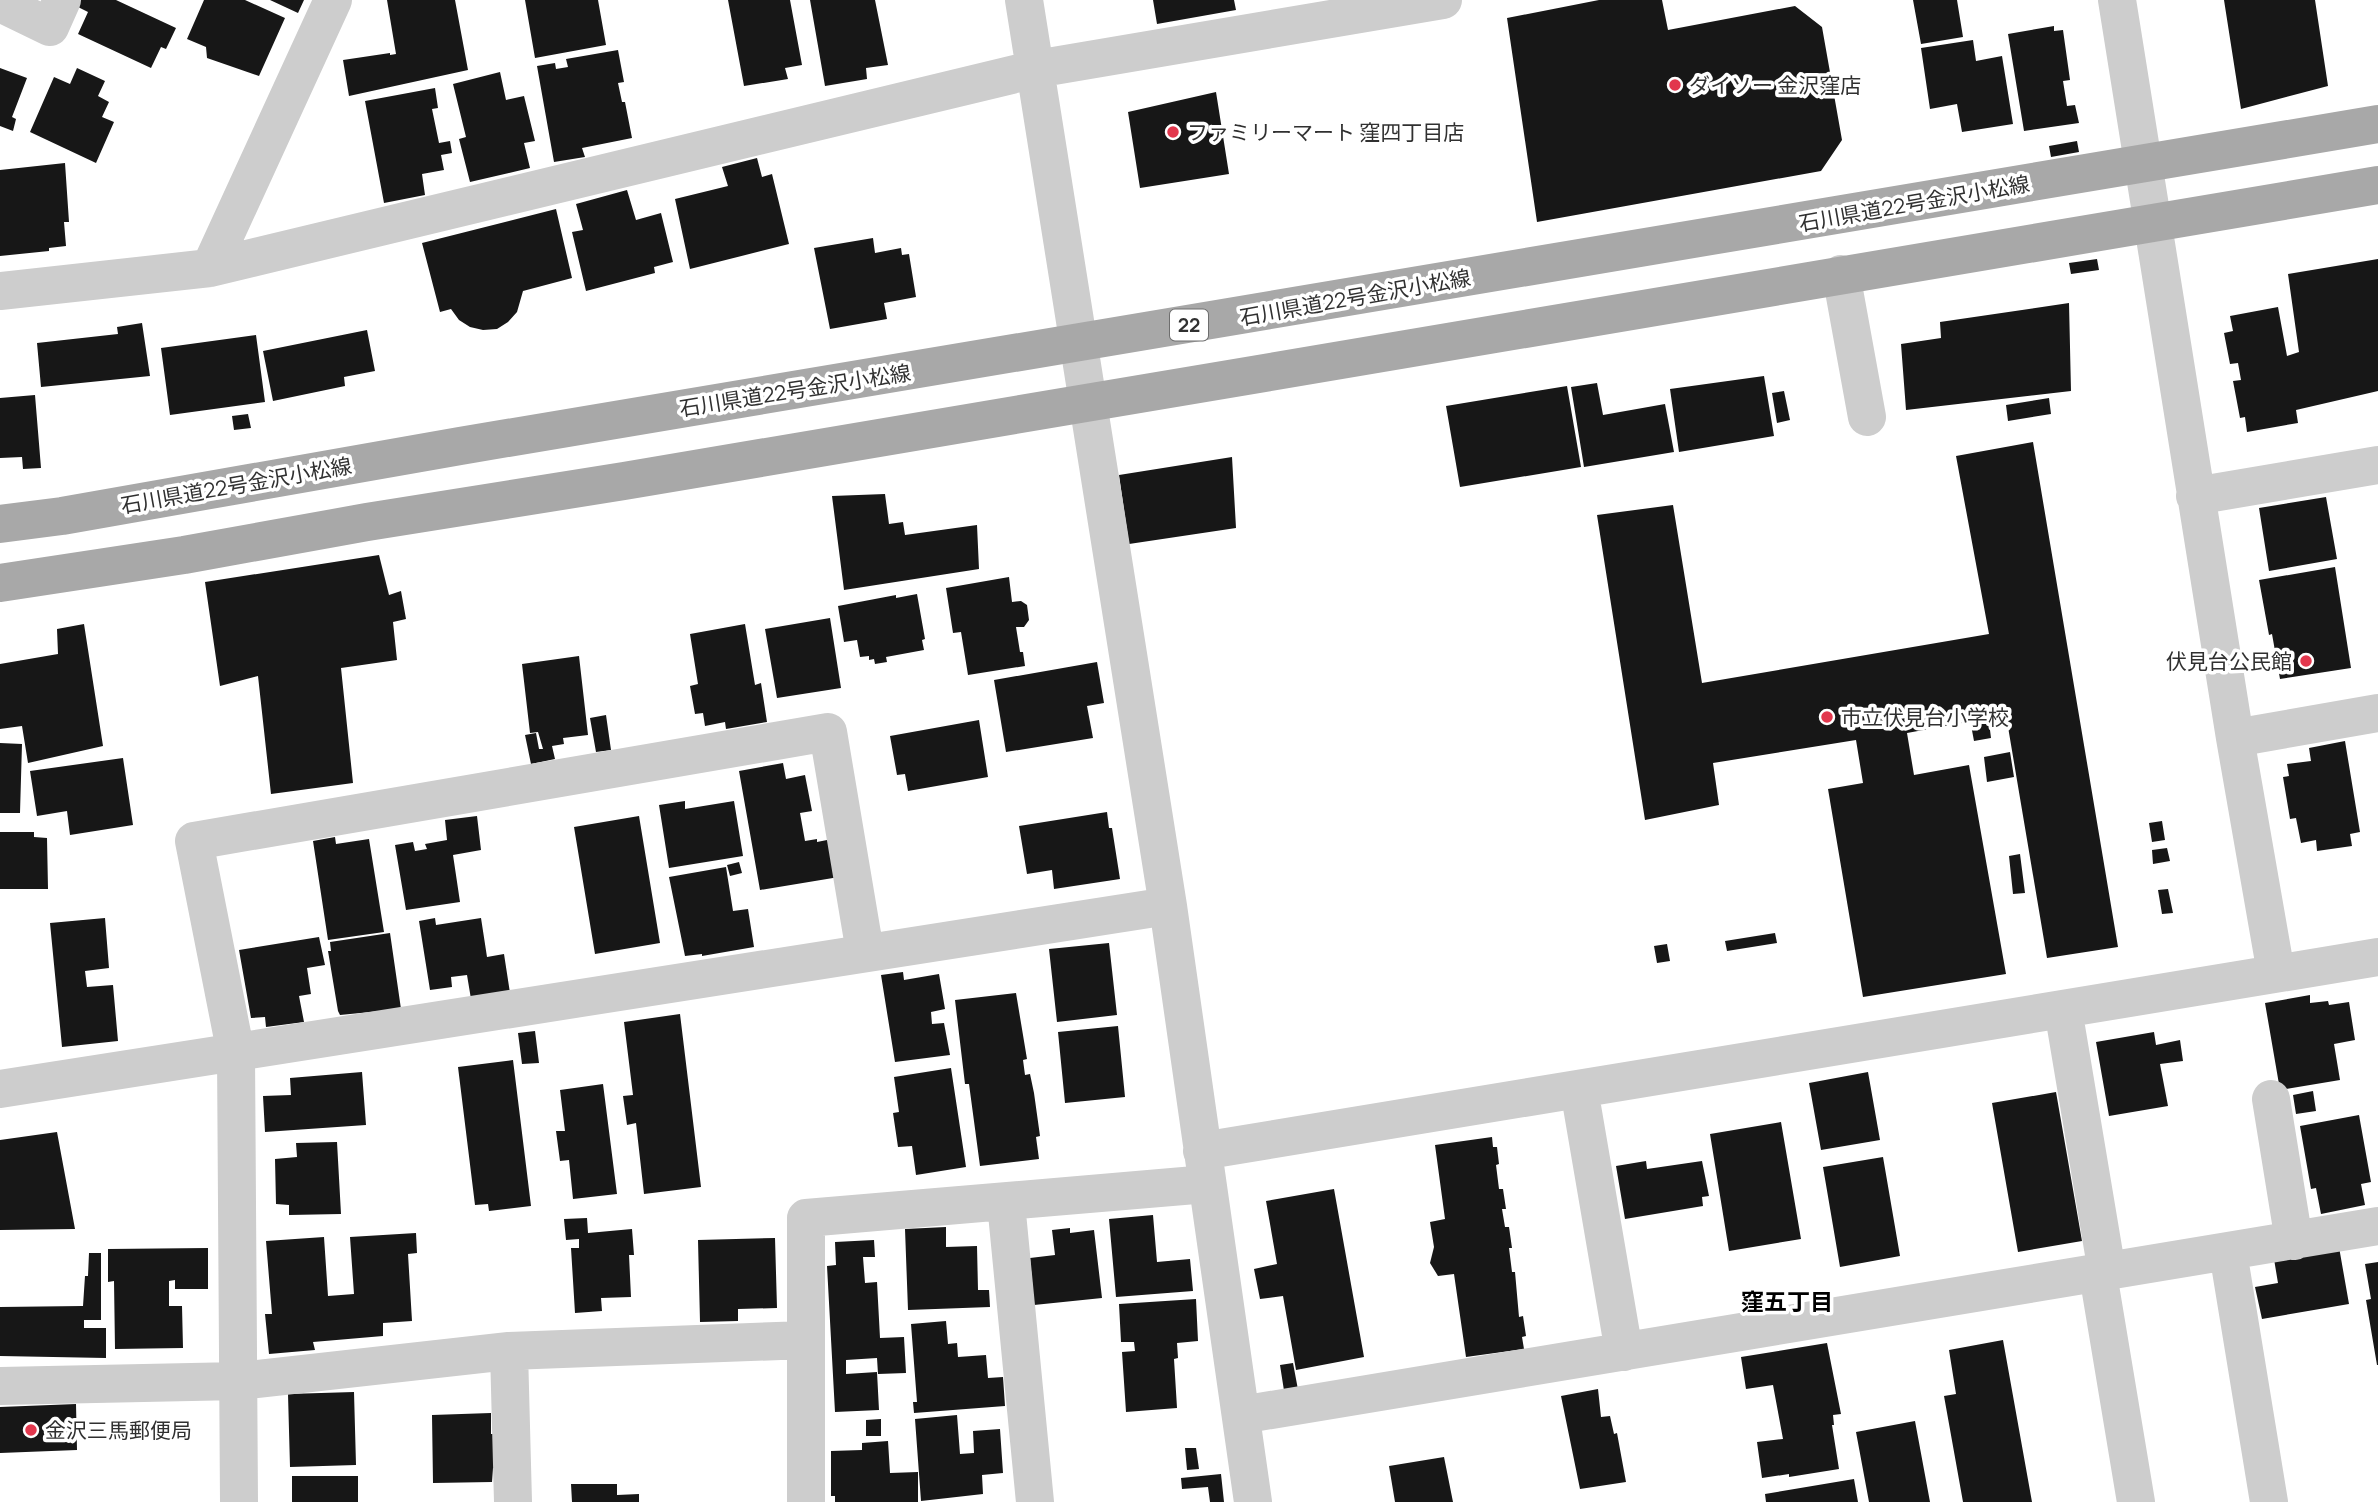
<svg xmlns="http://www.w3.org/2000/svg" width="2378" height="1502" font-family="Manrope,'Noto Sans JP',sans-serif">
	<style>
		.building { fill: #171717 }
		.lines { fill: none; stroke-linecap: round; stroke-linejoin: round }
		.minor { stroke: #cdcdcd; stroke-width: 38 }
		.major { stroke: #a8a8a8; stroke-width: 38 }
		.poi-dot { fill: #e2374d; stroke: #fff; stroke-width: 2.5 }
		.labels { text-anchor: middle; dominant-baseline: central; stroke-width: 7; stroke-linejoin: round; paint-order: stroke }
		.shield { fill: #fff; stroke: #6e6e6e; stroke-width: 2 }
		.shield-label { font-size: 19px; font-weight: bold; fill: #303030 }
		.poi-label { font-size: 21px; fill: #303030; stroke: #fff; text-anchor: start }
		.street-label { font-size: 21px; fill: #303030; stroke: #fff }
		.neighbourhood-label { font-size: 23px; font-weight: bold; fill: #000; stroke: #fff }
	</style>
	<rect width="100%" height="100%" fill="#fff"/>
	<!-- building -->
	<path class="building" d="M73,0H116L176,28L166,49L161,47L151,68L78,34L88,12L72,4Z
		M204,0H245L285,18L259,76L207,58L206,47L187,39Z
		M270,0H304L298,13Z
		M387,0H455L468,70L349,96L343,60L390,53V55L396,54Z
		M525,0H598L606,45L535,58Z
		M728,0H790L802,65L785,68L788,79L744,86Z
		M810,0H875L888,65L866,68L867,79L825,86Z
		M1153,0H1234L1236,10L1157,24Z
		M1599,0H1662L1668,30L1795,6L1822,27L1842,140L1821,171L1537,222L1507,18Z
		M1913,0H1957L1963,37L1921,44Z
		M2224,0H2315L2328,86L2241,109Z
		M2054,26V31L2063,30L2070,80L2063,81L2067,106L2075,105L2079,123L2024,131L2008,34Z
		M1973,40L1976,61L2002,56L2013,124L1962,132L1957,104L1930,109L1921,48Z
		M618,50L624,82L618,83L622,102H625L632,138L582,148L585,157L554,162L537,66L555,63L556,69L568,67L566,59Z
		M0,68L27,78L12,117L16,119L13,131L0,126Z
		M77,68L105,81L98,96L109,102L102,117L114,122L96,163L30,132L54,77L70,84Z
		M500,72L506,100L524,96L535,141L524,143L530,168L470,182L459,139L466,137L453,84Z
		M435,88L438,108L432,109L439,143L450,141L452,153L441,155L444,170L422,174L425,195L384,203L365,101Z
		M1216,92L1229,174L1140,188L1128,112Z
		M2077,141L2079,152L2051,157L2049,146Z
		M757,158L762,177L772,174L789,244L690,269L675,199L728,186L722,167Z
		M65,163L69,222H64L66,246L49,248V251L0,256V170Z
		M627,190L636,220L661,213L673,262L654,267L655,273L586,291L572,232L583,230L576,204Z
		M556,209L572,278L523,291L517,312L508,322L497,329L483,330L470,327L459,320L451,309L440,312L422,243Z
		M873,238L875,253L901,248L902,255L909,254L916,297L884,303L887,319L830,329L814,248Z
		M2097,259L2099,270L2071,274L2069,263Z
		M2378,259V391L2296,410L2298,423L2247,432L2245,417L2240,418L2233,381L2241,380L2238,363L2230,364L2224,333L2233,331L2230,316L2278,307L2287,356L2299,352L2288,274Z
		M2069,303L2071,391L1906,410L1901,344L1941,338L1940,322Z
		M142,323L150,376L41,387L37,343L118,334L117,327Z
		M367,330L375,371L344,377L345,386L273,401L263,351Z
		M256,335L265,402L170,415L161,348Z
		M1764,376L1774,436L1679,452L1670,389Z
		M1597,383L1603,415L1665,404L1674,452L1584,467L1571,387Z
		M1567,386L1581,467L1460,487L1446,406Z
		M1784,391L1790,420L1777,423L1772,393Z
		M35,395L41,468L23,469L22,457L0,458V398Z
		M2049,398L2051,414L2008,421L2006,405Z
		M248,414L251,428L234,430L232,416Z
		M2033,442L2118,947L2047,958L2006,715L1907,733L1914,775L1969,765L2006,974L1863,997L1828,789L1863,783L1856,740L1713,763L1719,805L1645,820L1597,515L1673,505L1702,683L1989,634L1956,456Z
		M1232,457L1236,528L1129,544L1119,475Z
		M885,494L889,524L903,522L905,535L977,525L979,569L844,590L832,496Z
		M2326,497L2337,559L2269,571L2259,508Z
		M379,555L389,595L401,591L406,619L393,622L397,660L341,668L353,783L271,794L258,676L220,686L205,582Z
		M2335,567L2351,668L2280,679L2272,634L2269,635L2259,580Z
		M1009,577L1012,602L1021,601L1027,605L1029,620L1024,627H1016L1020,652H1023L1025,666L968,675L961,632L953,633L946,588Z
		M917,594L925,639L922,640L924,650L886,657L887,662L875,664L874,659L869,660V656L860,657L857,640L844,642L838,606L896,595V598Z
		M830,618L841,688L777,698L765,629Z
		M84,624L103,746L28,763L22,726L0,729V664L58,654L57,629Z
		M745,624L755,685L761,683L767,722L726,729L725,722L705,726L703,713L695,714L690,686L698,684L690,634Z
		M579,656L588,735L563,738L564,744L552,746L555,759L531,764L525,735L536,733L539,749H543L538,732L530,733L522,664Z
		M1097,662L1104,703L1087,706L1093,738L1006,752L994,680Z
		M606,715L611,750L596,752L590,718Z
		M979,720L988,777L908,791L905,774L897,775L890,736Z
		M1989,722L1991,738L1974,741L1971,725Z
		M2345,741L2360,832L2350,834L2352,846L2317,851L2316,840L2301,843L2296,818L2290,819L2283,777L2289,776L2287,764L2311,761L2309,748Z
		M0,743L22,744L20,813H0Z
		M2010,752L2014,777L1987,782L1984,757Z
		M123,758L133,825L70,835L67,811L37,816L30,771Z
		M783,763L786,779L805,775L812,811L800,813L805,841L817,839V842L832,839L839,877L760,890L739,771Z
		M685,801V809L734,801L743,856L669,868L659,805Z
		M1107,812L1109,828H1112L1120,879L1054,889L1052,870L1027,874L1019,826Z
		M477,816L481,850L453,855L460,902L406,910L395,845L413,842L415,851L427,849L425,844L447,840L445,820Z
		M639,816L660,943L595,954L574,827Z
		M2162,821L2165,840L2152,842L2149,823Z
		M0,832H34V837L47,838L48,889H0Z
		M335,837L336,844L369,839L384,932L328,940L313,841Z
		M2167,848L2170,861L2153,864L2152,850Z
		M2020,854L2025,893L2013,894L2009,856Z
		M739,862L742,873L730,876L727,865Z
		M726,867L733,911L748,909L754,947L702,956V954L685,956L669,877Z
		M2168,889L2173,913L2162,914L2158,890Z
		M105,918L109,968L85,971L87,987L113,985L118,1041L62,1047L50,923Z
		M435,918L436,925L481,918L487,957L504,954L510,993L471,999L467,975L451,977L452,987L430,990L419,921Z
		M390,933L401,1009L340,1015L338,1011L328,951H331L330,942Z
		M1775,933L1777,943L1727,951L1725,941Z
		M319,937L325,965L307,968L311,994L299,996L304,1022L266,1027L265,1017L251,1018L239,950Z
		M1109,943L1117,1015L1057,1022L1049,949Z
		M1667,944L1670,961L1657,963L1654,946Z
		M903,972L904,980L939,974L945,1009L931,1012L932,1024L944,1023L950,1055L895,1062L881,975Z
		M1016,993L1027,1059L1023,1060L1025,1075L1030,1074L1034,1093L1040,1136L1036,1137L1039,1159L980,1166L969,1084H965L955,1000Z
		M2310,995V1003L2328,1001L2329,1005L2349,1002L2355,1040L2334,1044L2340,1080L2280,1090L2265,1003Z
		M680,1014L701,1187L644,1194L636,1123L627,1125L623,1096L633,1095L624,1022Z
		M1118,1026L1125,1097L1065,1103L1058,1032Z
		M535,1031L539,1063L522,1064L518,1033Z
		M2154,1032L2156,1045L2180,1040L2183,1061L2160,1064L2168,1106L2109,1116L2096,1042Z
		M513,1060L531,1206L489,1211L488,1204L475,1205L458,1067Z
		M951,1068L966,1167L916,1175L912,1146L898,1147L893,1113L899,1112L894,1077Z
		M362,1072L366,1125L265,1132L263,1096L291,1095L290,1078Z
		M1868,1072L1880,1140L1821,1150L1809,1083Z
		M603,1084L617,1194L573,1199L569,1160L560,1161L556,1131H565L560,1090Z
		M2313,1091L2316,1111L2296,1114L2293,1095Z
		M2056,1092L2082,1241L2018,1252L1992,1103Z
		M2359,1115L2371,1182L2361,1184L2365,1205L2321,1214L2316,1188L2311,1189L2300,1126Z
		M1781,1122L1801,1239L1729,1251L1710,1134Z
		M57,1132L75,1229L0,1230V1140Z
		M1492,1137L1493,1147H1497L1499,1164L1496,1165L1499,1189H1503L1506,1209H1502L1505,1227H1509L1512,1248H1509L1512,1272H1515L1519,1317L1523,1316L1526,1336L1522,1337L1524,1349L1466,1357L1454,1274L1438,1276L1430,1263L1434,1247L1430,1222L1445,1219L1435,1145Z
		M337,1142L341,1214L289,1215V1205L276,1204L275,1159L297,1157L296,1143Z
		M1883,1157L1900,1256L1840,1267L1823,1167Z
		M1646,1161L1647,1169L1702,1161L1709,1196L1702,1197L1703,1206L1625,1219L1616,1166Z
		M1334,1189L1364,1357L1296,1370L1283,1296L1260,1299L1254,1269L1277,1264L1266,1201Z
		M1153,1215L1157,1262L1190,1259L1193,1291L1116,1297L1109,1219Z
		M587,1218L588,1233L632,1229L634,1255H629L631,1297L601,1298L602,1311L575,1313L571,1248H579V1239L566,1240L564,1219Z
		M946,1227V1247L977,1246L978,1290H989L990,1307L908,1310L905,1229Z
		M1070,1228V1233L1094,1230L1102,1298L1034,1305L1030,1258L1055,1255L1052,1230Z
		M416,1233L417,1253L408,1254L412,1321L383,1323V1336L313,1342L315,1350L269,1354L265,1314H272L266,1241L324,1237L328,1296L354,1294L350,1237Z
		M775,1238L777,1308L738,1309V1321L700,1322L698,1240Z
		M874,1240L875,1257H863L865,1283L877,1282L880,1338L904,1337L906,1373L878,1374L877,1358L846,1360V1374L877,1372L879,1410L835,1412L827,1266L836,1265L835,1242Z
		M2339,1247L2349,1304L2262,1319L2255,1287L2278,1283L2274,1259Z
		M208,1248V1289H175V1280L169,1281V1306H182L183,1348L115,1349L114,1281L108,1282V1249Z
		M89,1253H101V1320H84V1328H106V1358L0,1356V1307L83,1306L85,1276H88Z
		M2378,1262V1365H2377L2366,1300L2371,1299L2365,1264Z
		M1196,1299L1198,1341L1177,1343L1178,1358L1174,1359L1177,1408L1126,1412L1122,1352L1135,1351L1134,1342H1121L1119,1304Z
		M946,1321L948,1344L957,1343L958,1357L986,1355L988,1378L1003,1377L1005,1406L914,1413L913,1402H917L911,1324Z
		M2003,1340L2032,1502H1963L1944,1396L1956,1394L1949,1350Z
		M1827,1343L1841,1414L1833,1415L1834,1425H1832L1839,1469L1789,1477V1474L1762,1478L1757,1442L1783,1439L1773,1385L1746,1389L1741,1357Z
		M1293,1363L1299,1395L1285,1397L1280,1365Z
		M1598,1389L1601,1417L1610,1416L1614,1434L1617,1433L1626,1482L1580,1489L1561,1396Z
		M354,1392L356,1465L290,1467L288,1394Z
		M76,1404L77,1450L0,1453V1407Z
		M491,1413V1434H499V1469L493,1468L492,1482L433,1483L432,1415Z
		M957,1415L960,1454L974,1453L973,1431L1000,1429L1003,1473L982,1475L983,1494L921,1501L915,1419Z
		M881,1419V1436H866V1420Z
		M1915,1421L1930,1502H1869L1856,1432Z
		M888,1441L890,1473L918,1472V1502H835V1496H831V1451L862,1450V1443Z
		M1185,1448H1196L1199,1469L1187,1470Z
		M1444,1457L1453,1502H1395L1389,1466Z
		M1221,1474L1224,1502H1210L1208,1487L1182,1489L1181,1478Z
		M292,1476H358V1502H292Z
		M1854,1479L1858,1502H1766L1765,1494Z
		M571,1484H617V1495L639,1494V1502H572Z"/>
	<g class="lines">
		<!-- minor -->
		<path class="minor" d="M1024,0L1168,906L1253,1502
			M2117,0L2235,738L2276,973
			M0,3L50,27L62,0
			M210,268L333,0
			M1841,274L1867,417
			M0,291L210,268L1036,69L1443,0
			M2195,496L2378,465
			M2235,738L2378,713
			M2063,1009L2107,1272
			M0,1089L1168,906
			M1579,1089L1624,1352
			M2271,1099L2294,1241
			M1202,1151L2378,957
			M1006,1203L1035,1502
			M2228,1252L2269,1502
			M2098,1274L2136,1502
			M509,1351L513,1502
			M0,1386L239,1381L509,1351L806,1340
			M1241,1415L2378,1226
			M239,1502L236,1054L194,841L828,732L865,952
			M806,1502V1218L1207,1184"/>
		<!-- major -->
		<path class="major" d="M0,524L62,516L460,446L2378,124
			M0,583L184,555L367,522L624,481L2378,185"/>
	</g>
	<!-- markers -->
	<g class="poi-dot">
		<circle cx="1675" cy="85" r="7"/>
		<circle cx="1173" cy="132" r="7"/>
		<circle cx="2306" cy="661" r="7"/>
		<circle cx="1827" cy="717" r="7"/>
		<circle cx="31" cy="1430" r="7"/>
	</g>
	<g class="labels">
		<!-- shield labels -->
		<rect class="shield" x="1170" y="309.5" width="38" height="31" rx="5"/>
		<g class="shield-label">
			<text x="1189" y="325">22</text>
		</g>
		<!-- poi labels -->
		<g class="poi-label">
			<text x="1689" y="85">ダイソー 金沢窪店</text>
			<text x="1187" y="132">ファミリーマート 窪四丁目店</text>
			<text x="2292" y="661" text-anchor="end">伏見台公民館</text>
			<text x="1841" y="717">市立伏見台小学校</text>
			<text x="45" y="1430">金沢三馬郵便局</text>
		</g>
		<!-- street labels -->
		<g class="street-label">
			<text transform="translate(1914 203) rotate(-10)">石川県道22号金沢小松線</text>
			<text transform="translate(1355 297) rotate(-10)">石川県道22号金沢小松線</text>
			<text transform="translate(795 390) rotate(-9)">石川県道22号金沢小松線</text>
			<text transform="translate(236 485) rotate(-10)">石川県道22号金沢小松線</text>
		</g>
		<!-- neighbourhood labels -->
		<g class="neighbourhood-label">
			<text x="1787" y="1301">窪五丁目</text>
		</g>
	</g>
</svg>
